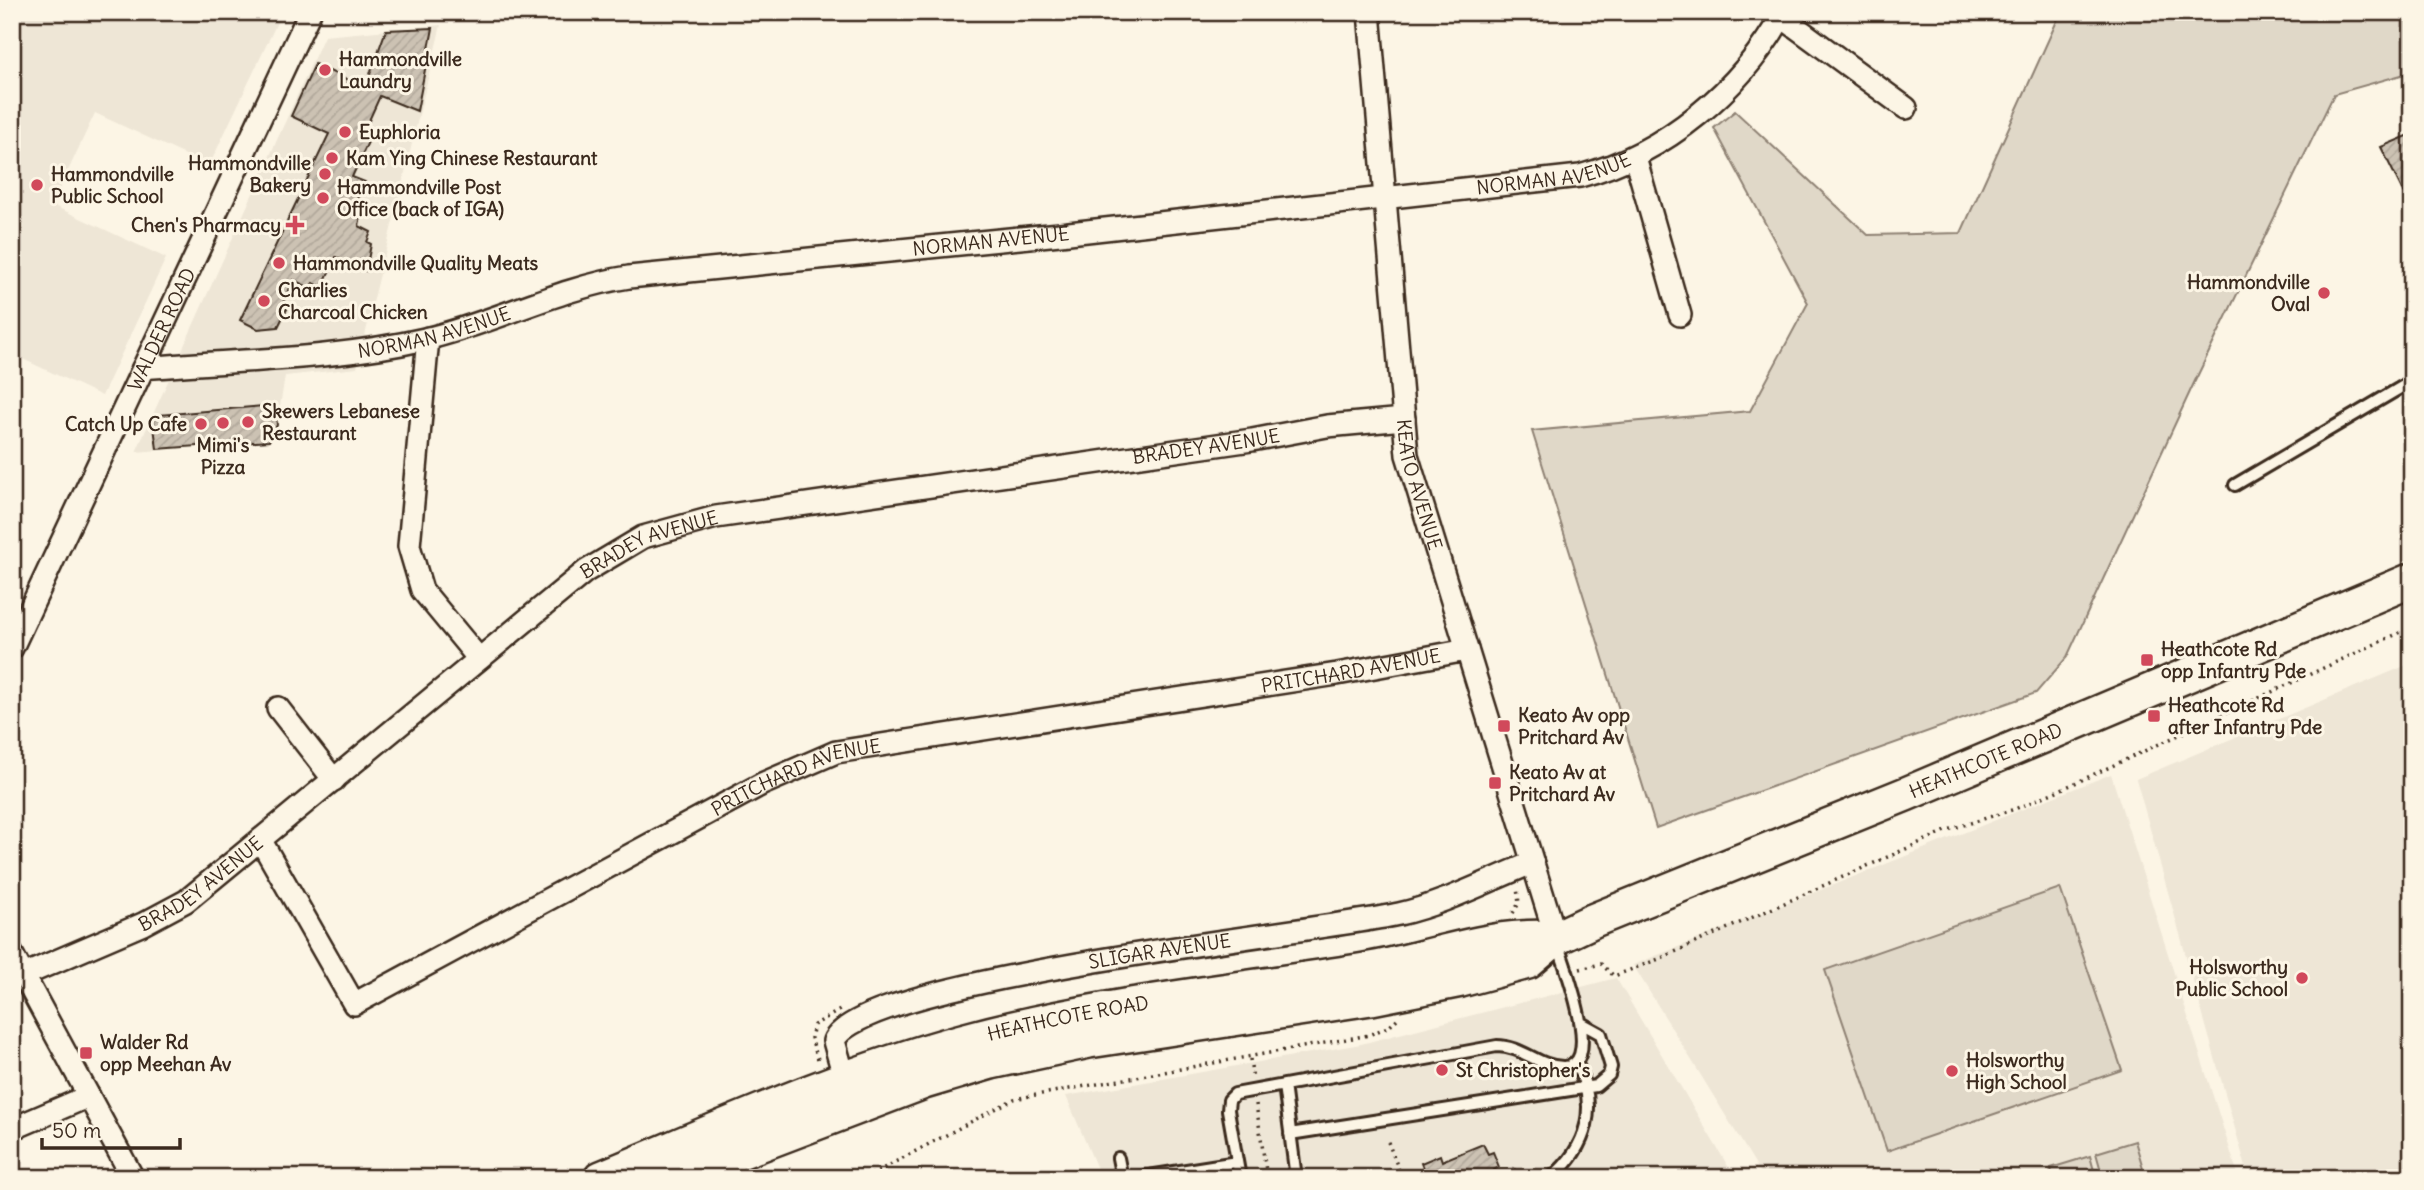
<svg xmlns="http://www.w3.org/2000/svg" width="2424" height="1190" font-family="Delius,sans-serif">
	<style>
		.built { fill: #eee6d6 }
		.green { fill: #e0d8c8; stroke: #8e8173; stroke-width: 2 }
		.building { fill: url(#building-hatch); stroke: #3b2a1e; stroke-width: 2 }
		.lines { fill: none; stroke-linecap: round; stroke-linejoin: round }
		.lane-casing { stroke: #3b2a1e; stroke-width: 16 }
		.street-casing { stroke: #3b2a1e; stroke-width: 26 }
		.primary-casing { stroke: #3b2a1e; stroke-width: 38 }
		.path { stroke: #3b2a1e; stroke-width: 3.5; stroke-dasharray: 2 5; stroke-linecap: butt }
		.lane { stroke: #fcf5e5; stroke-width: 10 }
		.street { stroke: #fcf5e5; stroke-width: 21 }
		.primary { stroke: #fcf5e5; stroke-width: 33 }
		.poi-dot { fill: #d1495b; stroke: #fcf5e5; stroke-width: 2.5 }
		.labels { text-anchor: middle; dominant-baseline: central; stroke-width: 6; stroke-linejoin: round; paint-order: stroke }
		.poi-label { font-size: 19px; font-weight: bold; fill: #3b2a1e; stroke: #fcf5e5; text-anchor: start }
		.street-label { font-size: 19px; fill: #3b2a1e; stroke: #fcf5e5 }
	</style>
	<defs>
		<pattern id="building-hatch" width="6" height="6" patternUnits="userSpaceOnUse" patternTransform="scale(1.75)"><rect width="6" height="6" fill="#ccc2b3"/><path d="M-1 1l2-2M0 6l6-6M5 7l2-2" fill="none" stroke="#b0a79a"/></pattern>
	</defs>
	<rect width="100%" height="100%" fill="#fcf5e5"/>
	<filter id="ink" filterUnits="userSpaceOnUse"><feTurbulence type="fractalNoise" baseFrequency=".0143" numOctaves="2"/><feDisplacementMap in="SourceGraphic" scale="14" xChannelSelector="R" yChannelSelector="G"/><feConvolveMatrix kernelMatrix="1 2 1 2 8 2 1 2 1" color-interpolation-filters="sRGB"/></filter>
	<g filter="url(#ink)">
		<!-- built -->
		<path class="built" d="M12,12H282L209,166L95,113L52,205L166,258L102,396L12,354Z
			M441,25L357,368L285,376L277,425L269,441L136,452L324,36Z
			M2412,663V1178H2249L2136,779Z
			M2111,774L2239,1178H1764L1633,965Z
			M1616,978L1735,1178H1101L1066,1096L1361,1044Z"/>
		<!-- green -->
		<path class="green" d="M2061,12H2412V72L2334,94L2194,383L2067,657L2036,693L1656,828L1532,431L1750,411L1808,303L1714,128L1735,111L1868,235L1961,233Z
			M2060,888L2122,1070L1887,1151L1825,970Z
			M2135,1141L2146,1178H2103L2096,1153Z
			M2090,1156L2096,1178H2053L2051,1168Z"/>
		<!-- building -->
		<path class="building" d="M433,28L417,111L380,96L361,138L368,142L352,177L365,182L354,206L362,209L359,226L371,232L367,242L371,244L366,271L336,257L322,287L313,283L310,288L294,280L281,307L287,309L278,327L258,329L240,320L329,134L291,116L315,64L365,88L386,30Z
			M2412,134V210L2381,147Z
			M275,405L277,425L269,441L157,449L153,420L159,415Z
			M1483,1144L1488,1154L1493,1152L1499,1167L1494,1170L1497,1178H1427L1421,1163L1440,1155L1442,1161Z"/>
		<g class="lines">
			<defs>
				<path id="lane" d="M2235,485L2412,381
					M1284,1085L1296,1178
					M1290,1134L1596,1086L1609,1075L1611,1067L1601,1034L1581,1023
					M1118,1158L1122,1178
					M1136,1178L1237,1162
					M1240,1178L1228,1110L1229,1100L1235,1094L1497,1046C1522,1046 1539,1067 1563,1067C1606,1068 1563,962 1557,942
					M1551,1178C1588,1147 1599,1106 1576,1062"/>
				<g id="street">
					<path id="s1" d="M1369,12L1407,455L1556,938"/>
					<path d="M1782,17L1906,108"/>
					<path d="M1635,157L1680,315"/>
					<path d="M428,338L409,546L422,590L479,659"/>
					<path id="s2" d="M143,368C236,360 334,360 425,339C494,323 558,288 629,277L1060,234L1580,176C1666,153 1741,90 1784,12"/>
					<path id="s3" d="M12,648L310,12"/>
					<path d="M278,708L334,780"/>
					<path id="s4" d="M261,841L354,1004L762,784L836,752L1337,674L1467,650"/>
					<path d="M12,954L133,1178"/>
					<path id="s5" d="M24,975L143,924L186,901L586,571L643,537L716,517L1252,440L1327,426L1404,419"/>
					<path id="s6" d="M845,1080L834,1041C857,979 1319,932 1399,914C1444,904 1489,880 1532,863"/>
					<path d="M12,1129L89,1096"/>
				</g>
				<g id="primary">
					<path id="s7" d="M601,1178C719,1129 839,1074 962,1041C1092,1005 1227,992 1359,971C1424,961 1490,932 1556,938"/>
					<path id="s8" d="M672,1178L924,1082L991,1062L1089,1041L1371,998L1461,980L1528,962L1556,938L1592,921L1906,794L2412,580"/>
				</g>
			</defs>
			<!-- lane casing -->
			<use href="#lane" class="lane-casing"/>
			<!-- street casing -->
			<use href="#street" class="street-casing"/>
			<!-- primary casing -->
			<use href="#primary" class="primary-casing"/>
			<!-- path -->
			<path class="path" d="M1513,913L1519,903L1517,888
				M1580,969L1601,964L1614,976L1659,959L1948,830L2015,809L2073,784L2412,627
				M818,1059L811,1038L814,1025L840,1010
				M1250,1059L1253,1079
				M1256,1104L1267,1178
				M1388,1142L1402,1178
				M865,1178L1014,1099L1369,1035L1390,1026L1399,1017
				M1504,1178L1515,1168"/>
			<!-- lane -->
			<use href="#lane" class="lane"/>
			<!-- street -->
			<use href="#street" class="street"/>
			<!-- primary -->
			<use href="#primary" class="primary"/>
		</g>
	</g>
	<!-- markers -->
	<g class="poi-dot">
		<circle cx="325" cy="70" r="7"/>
		<circle cx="345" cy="132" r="7"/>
		<circle cx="332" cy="158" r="7"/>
		<circle cx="325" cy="174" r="7"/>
		<circle cx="37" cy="185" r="7"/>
		<circle cx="323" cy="198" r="7"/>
		<path d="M291.5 214.5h7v7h7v7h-7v7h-7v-7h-7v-7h7z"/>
		<circle cx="279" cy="263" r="7"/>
		<circle cx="2324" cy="293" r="7"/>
		<circle cx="264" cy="301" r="7"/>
		<circle cx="248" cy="422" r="7"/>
		<circle cx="223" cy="423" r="7"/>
		<circle cx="201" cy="424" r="7"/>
		<rect x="2140" y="653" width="14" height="14" rx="3.5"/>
		<rect x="2147" y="709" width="14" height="14" rx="3.5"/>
		<rect x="1497" y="719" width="14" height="14" rx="3.5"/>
		<rect x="1488" y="776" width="14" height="14" rx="3.5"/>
		<circle cx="2302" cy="978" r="7"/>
		<rect x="79" y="1046" width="14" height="14" rx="3.5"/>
		<circle cx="1442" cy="1070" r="7"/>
		<circle cx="1952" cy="1071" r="7"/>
	</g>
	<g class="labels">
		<!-- poi labels -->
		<g class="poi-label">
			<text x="339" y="59">Hammondville<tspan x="339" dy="22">Laundry</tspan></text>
			<text x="359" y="132">Euphloria</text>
			<text x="346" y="158">Kam Ying Chinese Restaurant</text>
			<text x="311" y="163" text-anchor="end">Hammondville<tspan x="311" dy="22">Bakery</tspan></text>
			<text x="51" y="174">Hammondville<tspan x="51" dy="22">Public School</tspan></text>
			<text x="337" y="187">Hammondville Post<tspan x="337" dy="22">Office (back of IGA)</tspan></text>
			<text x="281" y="225" text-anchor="end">Chen's Pharmacy</text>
			<text x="293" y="263">Hammondville Quality Meats</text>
			<text x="2310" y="282" text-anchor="end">Hammondville<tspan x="2310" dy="22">Oval</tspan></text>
			<text x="278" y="290">Charlies<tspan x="278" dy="22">Charcoal Chicken</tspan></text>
			<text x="262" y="411">Skewers Lebanese<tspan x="262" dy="22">Restaurant</tspan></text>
			<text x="187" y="424" text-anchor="end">Catch Up Cafe</text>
			<text x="223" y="445" text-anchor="middle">Mimi's<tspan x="223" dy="22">Pizza</tspan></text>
			<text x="2161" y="649">Heathcote Rd<tspan x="2161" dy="22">opp Infantry Pde</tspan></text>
			<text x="2168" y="705">Heathcote Rd<tspan x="2168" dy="22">after Infantry Pde</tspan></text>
			<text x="1518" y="715">Keato Av opp<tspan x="1518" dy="22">Pritchard Av</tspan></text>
			<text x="1509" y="772">Keato Av at<tspan x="1509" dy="22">Pritchard Av</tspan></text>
			<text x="2288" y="967" text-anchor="end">Holsworthy<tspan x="2288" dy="22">Public School</tspan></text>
			<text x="100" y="1042">Walder Rd<tspan x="100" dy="22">opp Meehan Av</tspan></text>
			<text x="1966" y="1060">Holsworthy<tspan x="1966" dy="22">High School</tspan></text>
			<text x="1456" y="1070">St Christopher's</text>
		</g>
		<!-- street labels -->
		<g class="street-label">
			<text stroke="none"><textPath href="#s2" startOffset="1428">NORMAN AVENUE</textPath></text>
			<text stroke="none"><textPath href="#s2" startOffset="861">NORMAN AVENUE</textPath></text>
			<text stroke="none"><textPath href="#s2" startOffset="294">NORMAN AVENUE</textPath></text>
			<text stroke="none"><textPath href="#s3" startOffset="352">WALDER ROAD</textPath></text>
			<text stroke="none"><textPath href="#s5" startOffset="1334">BRADEY AVENUE</textPath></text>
			<text stroke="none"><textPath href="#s1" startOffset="476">KEATO AVENUE</textPath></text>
			<text stroke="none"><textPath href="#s5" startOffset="766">BRADEY AVENUE</textPath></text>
			<text stroke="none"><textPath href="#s4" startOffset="1253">PRITCHARD AVENUE</textPath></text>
			<text stroke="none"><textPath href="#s8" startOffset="1388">HEATHCOTE ROAD</textPath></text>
			<text stroke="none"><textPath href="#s4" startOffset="686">PRITCHARD AVENUE</textPath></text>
			<text stroke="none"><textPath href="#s5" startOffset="200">BRADEY AVENUE</textPath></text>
			<text stroke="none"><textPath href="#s6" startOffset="383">SLIGAR AVENUE</textPath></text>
			<text stroke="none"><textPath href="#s7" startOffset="495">HEATHCOTE ROAD</textPath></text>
		</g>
	</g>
	<!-- margin -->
	<rect width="2424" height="1190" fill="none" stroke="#fcf5e5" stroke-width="42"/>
	<rect x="21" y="21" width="2382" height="1148" fill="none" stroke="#3b2a1e" stroke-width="2.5" filter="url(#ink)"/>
	<!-- scale -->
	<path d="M42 1138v10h138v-10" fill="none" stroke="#3b2a1e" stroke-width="3.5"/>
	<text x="52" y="1138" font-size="21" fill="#3b2a1e" stroke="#fcf5e5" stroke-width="5" paint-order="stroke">50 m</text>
</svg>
